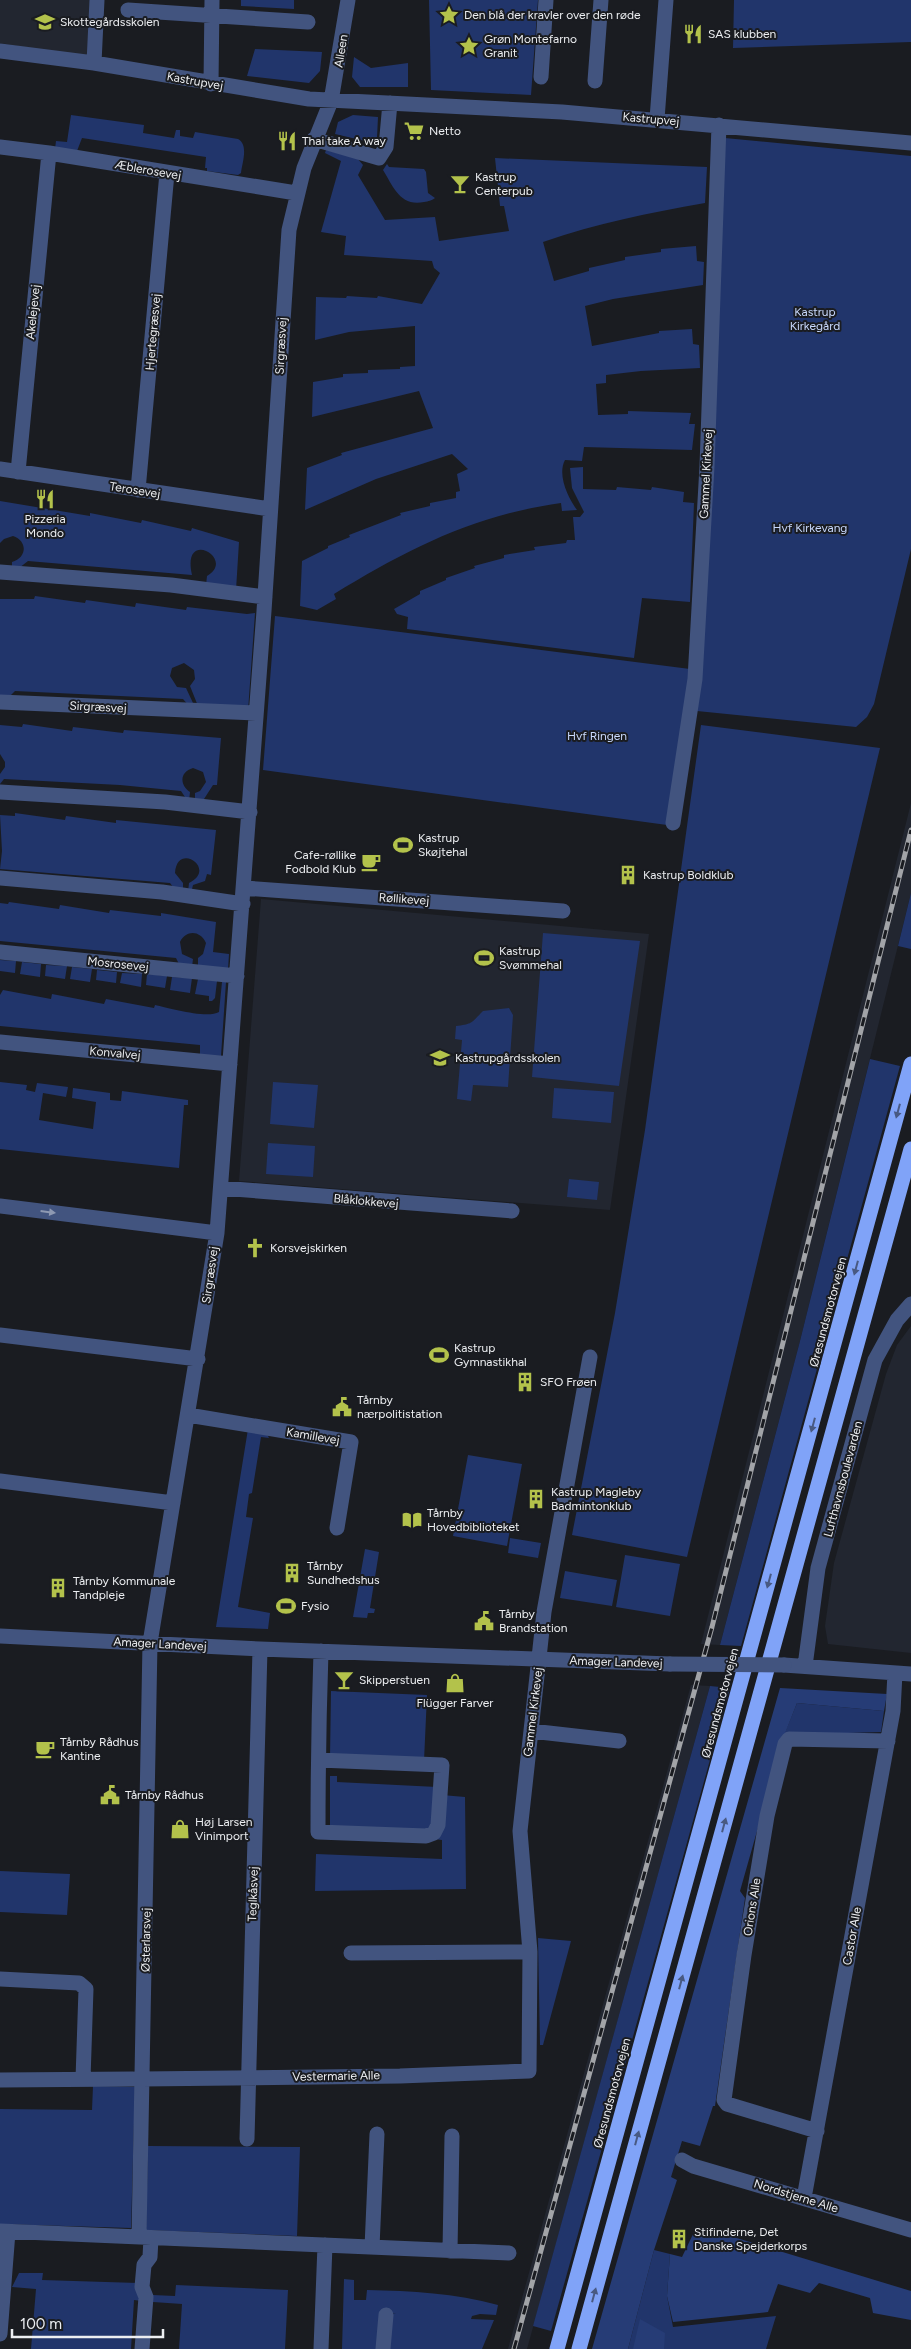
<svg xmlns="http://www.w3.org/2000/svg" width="911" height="2349" font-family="Figtree,sans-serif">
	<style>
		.built { fill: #222630 }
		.green { fill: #21356b }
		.forest { fill: #263c76 }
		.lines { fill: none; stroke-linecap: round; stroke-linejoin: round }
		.minor { stroke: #42547f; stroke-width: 15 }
		.highway { stroke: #80a3f8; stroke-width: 15 }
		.rail-casing { stroke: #a2a4a8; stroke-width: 5 }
		.rail { stroke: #1a1c21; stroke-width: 3; stroke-dasharray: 9; stroke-linecap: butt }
		.minor-bridge { stroke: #42547f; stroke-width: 15 }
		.oneway { fill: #485982 }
		.oneway2 { fill: #8e99b2 }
		.labels { text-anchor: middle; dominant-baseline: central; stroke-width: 4; stroke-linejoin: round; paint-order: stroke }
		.poi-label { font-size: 12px; fill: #eceef1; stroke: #1a1c21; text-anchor: start }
		.street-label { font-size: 12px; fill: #eceef1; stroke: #1a1c21 }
		.park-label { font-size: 12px; fill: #c9d9fd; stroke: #1a1c21 }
	</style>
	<rect width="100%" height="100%" fill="#1a1c21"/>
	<!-- built -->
	<path class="built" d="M0,0H91L90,58L0,43Z
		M911,803V893L800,1341L720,1645L701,1644Z
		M261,899L649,934L610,1210L239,1181Z
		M911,1326V1653L828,1644L825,1626L834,1563L886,1374L897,1345Z
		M691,1685L710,1686L527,2349H508Z"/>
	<!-- green -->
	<path class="green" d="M241,0H294V9L241,6Z
		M429,0H538L531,95L431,90Z
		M734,0H911V42L733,48Z
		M255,49L322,52L320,71L309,83L247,76Z
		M354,57L371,68L408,63V87H360L352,77Z
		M71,115L144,125L143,133L174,138L176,130H180V136L193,138L195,132L238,139C249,145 242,163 241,173L238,175L207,171V168H205L206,157L82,138L77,151L55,149L56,141L67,142Z
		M353,115L378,117L377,138H368L365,141L335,134L338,122Z
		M725,138L911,156V549L874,704L867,717L856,727L697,711Z
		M326,150L357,158L363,165L358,175L385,220L435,217L439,241L509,231L504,206H500L495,158L707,167L705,203C648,213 598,223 543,242L554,281L589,271V268L625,260V257L661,252V249L696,246L697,261L704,262L703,285L613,299L585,306L592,346L659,333V331L692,329L693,344L699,345L700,368L641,371L606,375V383L596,384L598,415L628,414V411L691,413L689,424H695L692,450L584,447L582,461L565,460C557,475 568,498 577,510L562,511L561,503C474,515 408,549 334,594L336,599L317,610L300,606L302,561L328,548V546L350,537L349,535L401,515L400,513L430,506V503L456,498V492L460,491L457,474L468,469L452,454L376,479L305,510L307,468L342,455L341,453L433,428L419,391L312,417L313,382L343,377V374L368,373V370L400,369V367L415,366V326L349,332L315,340L316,297L346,298L347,296L377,298L378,296L422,304L440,273L434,268L432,261L344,255L346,236L321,232L341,161L325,153Z
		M387,164L389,167L424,169L426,172L428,193L435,198C431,201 429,201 424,202C400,207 393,186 383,170Z
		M583,467V489L616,490L617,487L651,490L652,487L684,492L683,502L694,503L690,602L642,598L634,658L407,629L408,617L397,614L394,609L420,594V591L446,580V578L475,568L474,566L504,558V555L535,550L534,547L566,543L567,540H575L573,517H580L584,512L572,488L570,468Z
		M0,501L90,516V513L141,523L142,520L191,531L192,528L239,542L236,590L206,585L207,576C237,559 181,527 192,575L28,561L19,568H12V562C27,558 28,541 13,536L4,539L0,543Z
		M35,596L85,603L86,600L135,607L136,603L186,610L187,607L247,614L255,613L248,711L198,706L190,686L195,679L194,670L184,663L172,668L170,676L177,687L186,688L193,703L191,708L183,699L15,691L7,699L0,698V599H34Z
		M275,616L690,669L667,825L263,770Z
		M23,724L72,731L73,727L123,733L124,730L221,738L217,785H213L204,799H195V793L200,791L206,782L203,772L193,768C180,772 179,784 190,792L189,801L187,800L181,791L120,785L4,779L0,784V774L5,767V762L0,754V725L22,727Z
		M701,725L880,748L687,1557L572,1535L615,1313L645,1130Z
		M15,813L65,820L66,816L116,823V820L216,830L211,875L207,874L205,881L193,885L191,893L188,892L189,883C218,869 177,841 175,873L183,883V892H177L170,883L0,869L2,851L0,815L15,816Z
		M911,893V949L898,946Z
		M9,902L59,909L60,905L109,913L110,910L161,916V913L216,922L213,952L229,954L228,970L198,968V958L203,954L206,943C200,930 186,930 180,942L182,954L193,959L192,967L180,966L176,958L0,941V903L8,904Z
		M543,933L640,941L619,1086L532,1077Z
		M0,960L16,961L15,973L0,971Z
		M22,962L41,964L40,977L20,974Z
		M46,965L67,966L65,979L45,976Z
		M72,967L92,969L90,982L70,979Z
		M97,970L117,972L116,983L96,980Z
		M122,973L142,974L141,987L120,983Z
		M147,974L167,976L165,988L146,985Z
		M172,977L192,978L190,993L170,990Z
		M198,979L217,981L215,998L212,1001H209V996L195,994Z
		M222,982H226L221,1056L200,1055V1045L0,1026V995L3,990L51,999L52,994L104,1004L106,999L154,1008L155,1005C169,1008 207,1019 219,1012Z
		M509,1008L513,1015L508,1087L473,1085L471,1101L457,1099L462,1040L455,1039L456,1026C473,1024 471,1023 483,1011Z
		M870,1059L900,1066L741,1646L720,1645L800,1341Z
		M0,1082L27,1085L26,1090L35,1092L37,1083L68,1087L66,1097L43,1093L39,1120L93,1129L96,1102L72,1098L73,1088L110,1093V1100L121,1101L122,1091L188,1100V1105H184L179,1168L0,1149Z
		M273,1082L318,1085L314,1128L270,1124Z
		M554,1088L614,1092L611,1123L552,1118Z
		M268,1143L315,1146L313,1177L266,1174Z
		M569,1179L599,1182L597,1200L567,1197Z
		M248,1429L267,1434L269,1438L261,1437L252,1493L249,1494L246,1517L253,1518L238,1607L270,1613L268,1629L216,1627Z
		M468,1455L522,1464L507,1546L453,1536Z
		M510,1538L541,1543L538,1558L508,1553Z
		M365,1549L379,1552L370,1608L375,1609L374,1613H368L367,1618L353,1617Z
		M625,1555L680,1564L670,1616L616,1607Z
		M565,1571L617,1580L612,1606L560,1598Z
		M710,1686L730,1688L551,2331L533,2326Z
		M331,1691L427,1695L424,1761L330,1757Z
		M797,1703L884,1711L881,1732L784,1735Z
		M330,1776H337V1782L437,1787L435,1820L428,1831L330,1828Z
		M442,1795L465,1797L466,1889L315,1891L316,1854L442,1859V1840L433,1839Z
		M0,1871L70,1874L67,1915L0,1912Z
		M538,1938L571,1941L543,2045H540Z
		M93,2086L135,2087L131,2228L0,2224V2109L92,2110Z
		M148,2146L300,2147L297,2236L146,2230Z
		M654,2250L670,2254L667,2296L673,2327L776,2316L766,2349H628Z
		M19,2273H43L42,2280L138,2283L142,2301L134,2300L131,2349H31L36,2289L12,2287Z
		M344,2279L354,2280V2300H366L367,2290C412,2291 455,2293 498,2305L496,2315L480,2314L472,2316L471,2319L494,2320L482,2349H378L381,2314H396L380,2312L377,2349H342Z
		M176,2285L288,2290L285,2349H179L182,2304L153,2302V2295L175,2296Z"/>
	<!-- forest -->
	<path class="forest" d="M780,1688L887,1694L884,1711L797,1703L784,1736L740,1891L745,1898L715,2106H713L700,2146L682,2141L671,2177L677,2180L654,2250L628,2349H592Z
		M697,2226L911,2291V2320L873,2313L870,2298L819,2283L810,2293L778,2284L768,2312L673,2322L667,2296L670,2254L682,2257Z
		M640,2319L665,2333L664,2349H633Z"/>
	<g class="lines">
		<!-- minor -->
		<path class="minor" d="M128,10L308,22
			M0,51L94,63L309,99L562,112L911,143
			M94,63L97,0
			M541,77L546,0
			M595,81L601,0
			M211,84L212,0
			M657,119L666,0
			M314,139L379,158L386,147L390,103
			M0,147L49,153L296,193
			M0,469L270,509
			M18,472L49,153
			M138,490L167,173
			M0,572L171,585L265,597
			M0,702L256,713
			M0,792L165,802L250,812
			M673,823L695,679L707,466L719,125
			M0,878L162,892L243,904
			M244,888L563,911
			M0,952L237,976
			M0,1042L230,1064
			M221,1188L512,1211
			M0,1206L217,1233
			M0,1335L198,1359
			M188,1415L351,1442L337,1528
			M0,1481L173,1503
			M0,1636L260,1649L670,1664
			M784,1665L911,1674
			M805,1666L818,1568L875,1360L897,1320L911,1304
			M531,1731L619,1741
			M319,1760L442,1765L438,1825L434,1833L426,1836L318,1832C318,1772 319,1711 321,1651
			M351,1953L530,1952
			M0,1979L79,1983L86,1989L83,2079
			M142,2079L400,2076L529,2071L530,1952L520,1831L544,1612L590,1357
			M0,2080L133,2079
			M817,2131L727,2104L724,2100L744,1955L767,1816L785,1744L789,1739L888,1741
			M247,2139L260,1649
			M682,2160L693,2166L911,2230
			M804,2198L893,1711L895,1673
			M0,2231L509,2253
			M139,2237L150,1643L217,1233L264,611L289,230L304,168L331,101L348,0
			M372,2247L377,2134
			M450,2251L452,2136
			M0,2334L8,2232
			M142,2349L146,2297L142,2287L144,2265L150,2257L151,2238
			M321,2349L325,2245
			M383,2349L386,2315"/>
		<!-- highway -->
		<path class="highway" d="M557,2349L911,1064
			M579,2349L911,1149"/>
		<defs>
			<path id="rail" d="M514,2349L712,1627L911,830"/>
		</defs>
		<!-- rail casing -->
		<use href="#rail" class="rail-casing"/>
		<!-- rail -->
		<use href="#rail" class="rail"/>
		<!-- minor-bridge -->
		<path class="minor-bridge" d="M670,1664L784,1665"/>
	</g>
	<!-- one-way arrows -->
	<defs><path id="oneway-solid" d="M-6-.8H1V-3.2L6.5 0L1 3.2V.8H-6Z" transform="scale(1.25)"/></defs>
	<g class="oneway">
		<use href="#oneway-solid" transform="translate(898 1111) rotate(105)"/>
		<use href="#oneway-solid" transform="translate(856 1268) rotate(105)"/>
		<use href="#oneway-solid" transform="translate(813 1425) rotate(105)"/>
		<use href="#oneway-solid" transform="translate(769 1581) rotate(105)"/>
		<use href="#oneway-solid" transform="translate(724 1825) rotate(-75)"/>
		<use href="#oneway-solid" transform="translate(681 1982) rotate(-75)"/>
		<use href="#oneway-solid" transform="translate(637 2138) rotate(-75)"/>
		<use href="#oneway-solid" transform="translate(594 2295) rotate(-75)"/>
	</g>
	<use class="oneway2" href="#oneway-solid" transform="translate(48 1212) rotate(7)"/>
	<!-- icons -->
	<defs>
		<symbol id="sight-bare" viewBox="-9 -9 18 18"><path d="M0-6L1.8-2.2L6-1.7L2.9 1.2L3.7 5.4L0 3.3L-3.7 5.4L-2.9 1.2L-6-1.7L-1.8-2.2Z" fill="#b3c24b" stroke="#1a1c21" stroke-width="2.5" paint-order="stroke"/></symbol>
		<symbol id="school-bare" viewBox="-9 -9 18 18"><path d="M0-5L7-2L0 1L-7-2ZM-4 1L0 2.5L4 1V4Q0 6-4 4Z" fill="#b3c24b" stroke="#1a1c21" stroke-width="2.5" paint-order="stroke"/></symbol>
		<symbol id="restaurant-bare" viewBox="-9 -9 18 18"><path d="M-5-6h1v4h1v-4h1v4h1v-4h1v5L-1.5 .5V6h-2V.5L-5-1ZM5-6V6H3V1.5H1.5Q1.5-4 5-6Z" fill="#b3c24b" stroke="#1a1c21" stroke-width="2.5" paint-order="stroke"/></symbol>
		<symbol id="supermarket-bare" viewBox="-9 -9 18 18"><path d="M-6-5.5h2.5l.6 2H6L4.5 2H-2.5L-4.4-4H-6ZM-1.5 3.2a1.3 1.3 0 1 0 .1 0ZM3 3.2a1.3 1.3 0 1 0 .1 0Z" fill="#b3c24b" stroke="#1a1c21" stroke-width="2.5" paint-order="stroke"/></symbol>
		<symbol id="bar-bare" viewBox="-9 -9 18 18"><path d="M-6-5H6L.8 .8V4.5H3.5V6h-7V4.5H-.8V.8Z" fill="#b3c24b" stroke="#1a1c21" stroke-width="2.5" paint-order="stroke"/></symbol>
		<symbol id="stadium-bare" viewBox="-9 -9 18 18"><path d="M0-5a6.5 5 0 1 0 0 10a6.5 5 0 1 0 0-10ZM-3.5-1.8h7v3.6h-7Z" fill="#b3c24b" stroke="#1a1c21" stroke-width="2.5" paint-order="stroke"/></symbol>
		<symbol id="cafe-bare" viewBox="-9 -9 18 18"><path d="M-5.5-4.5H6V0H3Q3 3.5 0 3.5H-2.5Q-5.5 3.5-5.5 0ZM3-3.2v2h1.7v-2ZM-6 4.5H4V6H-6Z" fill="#b3c24b" stroke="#1a1c21" stroke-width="2.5" paint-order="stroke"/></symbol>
		<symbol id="building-bare" viewBox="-9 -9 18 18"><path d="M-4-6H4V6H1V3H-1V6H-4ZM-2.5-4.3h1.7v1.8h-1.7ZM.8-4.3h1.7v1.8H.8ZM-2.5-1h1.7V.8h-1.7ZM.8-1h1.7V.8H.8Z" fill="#b3c24b" stroke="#1a1c21" stroke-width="2.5" paint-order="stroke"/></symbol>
		<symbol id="church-bare" viewBox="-9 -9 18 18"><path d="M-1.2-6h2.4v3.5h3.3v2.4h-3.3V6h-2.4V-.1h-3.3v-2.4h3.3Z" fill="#b3c24b" stroke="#1a1c21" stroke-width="2.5" paint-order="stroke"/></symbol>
		<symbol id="civic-bare" viewBox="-9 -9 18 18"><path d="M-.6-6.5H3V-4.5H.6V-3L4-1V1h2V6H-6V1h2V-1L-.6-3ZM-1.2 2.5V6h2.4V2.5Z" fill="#b3c24b" stroke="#1a1c21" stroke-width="2.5" paint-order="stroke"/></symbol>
		<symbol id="library-bare" viewBox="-9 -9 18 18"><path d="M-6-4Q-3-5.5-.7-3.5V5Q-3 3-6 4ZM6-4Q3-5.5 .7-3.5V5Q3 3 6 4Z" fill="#b3c24b" stroke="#1a1c21" stroke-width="2.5" paint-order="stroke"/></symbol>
		<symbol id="shop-bare" viewBox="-9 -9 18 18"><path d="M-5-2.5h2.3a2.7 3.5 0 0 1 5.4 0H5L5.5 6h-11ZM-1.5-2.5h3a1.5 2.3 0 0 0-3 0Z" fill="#b3c24b" stroke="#1a1c21" stroke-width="2.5" paint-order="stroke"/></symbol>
	</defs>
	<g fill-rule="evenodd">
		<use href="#sight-bare" x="435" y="1" width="28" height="28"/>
		<use href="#school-bare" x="31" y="8" width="28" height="28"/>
		<use href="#restaurant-bare" x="679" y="20" width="28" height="28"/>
		<use href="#sight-bare" x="455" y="32" width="28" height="28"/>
		<use href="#supermarket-bare" x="400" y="117" width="28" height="28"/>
		<use href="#restaurant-bare" x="273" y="127" width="28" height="28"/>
		<use href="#bar-bare" x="446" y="170" width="28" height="28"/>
		<use href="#restaurant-bare" x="31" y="485" width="28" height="28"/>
		<use href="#stadium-bare" x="389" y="831" width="28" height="28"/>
		<use href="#cafe-bare" x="357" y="848" width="28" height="28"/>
		<use href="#building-bare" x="614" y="861" width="28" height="28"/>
		<use href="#stadium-bare" x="470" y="944" width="28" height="28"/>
		<use href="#school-bare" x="426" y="1044" width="28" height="28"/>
		<use href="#church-bare" x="241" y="1234" width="28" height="28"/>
		<use href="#stadium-bare" x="425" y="1341" width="28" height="28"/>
		<use href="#building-bare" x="511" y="1368" width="28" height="28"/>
		<use href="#civic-bare" x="328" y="1393" width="28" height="28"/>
		<use href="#building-bare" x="522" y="1485" width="28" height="28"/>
		<use href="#library-bare" x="398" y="1506" width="28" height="28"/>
		<use href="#building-bare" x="278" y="1559" width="28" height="28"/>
		<use href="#building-bare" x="44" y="1574" width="28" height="28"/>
		<use href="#stadium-bare" x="272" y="1592" width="28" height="28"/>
		<use href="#civic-bare" x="470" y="1607" width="28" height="28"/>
		<use href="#bar-bare" x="330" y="1666" width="28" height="28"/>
		<use href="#shop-bare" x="441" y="1669" width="28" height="28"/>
		<use href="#cafe-bare" x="31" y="1735" width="28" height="28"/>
		<use href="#civic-bare" x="96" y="1781" width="28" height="28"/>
		<use href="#shop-bare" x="166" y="1815" width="28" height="28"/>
		<use href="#building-bare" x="665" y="2225" width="28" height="28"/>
	</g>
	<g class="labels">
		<!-- poi labels -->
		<g class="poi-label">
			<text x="464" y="15">Den blå der kravler over den røde</text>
			<text x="60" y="22">Skottegårdsskolen</text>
			<text x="708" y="34">SAS klubben</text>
			<text x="484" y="39">Grøn Montefarno<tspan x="484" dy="14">Granit</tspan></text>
			<text x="429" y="131">Netto</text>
			<text x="302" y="141">Thai take A way</text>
			<text x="475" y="177">Kastrup<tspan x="475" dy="14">Centerpub</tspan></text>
			<text x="45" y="519" text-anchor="middle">Pizzeria<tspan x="45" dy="14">Mondo</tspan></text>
			<text x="418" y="838">Kastrup<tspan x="418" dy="14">Skøjtehal</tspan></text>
			<text x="356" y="855" text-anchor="end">Cafe-røllike<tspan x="356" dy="14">Fodbold Klub</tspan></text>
			<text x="643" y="875">Kastrup Boldklub</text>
			<text x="499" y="951">Kastrup<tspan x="499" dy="14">Svømmehal</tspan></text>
			<text x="455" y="1058">Kastrupgårdsskolen</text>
			<text x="270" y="1248">Korsvejskirken</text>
			<text x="454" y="1348">Kastrup<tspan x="454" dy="14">Gymnastikhal</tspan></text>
			<text x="540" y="1382">SFO Frøen</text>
			<text x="357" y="1400">Tårnby<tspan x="357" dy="14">nærpolitistation</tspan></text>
			<text x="551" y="1492">Kastrup Magleby<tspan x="551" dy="14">Badmintonklub</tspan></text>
			<text x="427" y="1513">Tårnby<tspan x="427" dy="14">Hovedbiblioteket</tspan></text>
			<text x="307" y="1566">Tårnby<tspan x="307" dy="14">Sundhedshus</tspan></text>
			<text x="73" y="1581">Tårnby Kommunale<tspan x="73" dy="14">Tandpleje</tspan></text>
			<text x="301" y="1606">Fysio</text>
			<text x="499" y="1614">Tårnby<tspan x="499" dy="14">Brandstation</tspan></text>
			<text x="359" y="1680">Skipperstuen</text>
			<text x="455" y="1703" text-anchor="middle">Flügger Farver</text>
			<text x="60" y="1742">Tårnby Rådhus<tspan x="60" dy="14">Kantine</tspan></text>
			<text x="125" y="1795">Tårnby Rådhus</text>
			<text x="195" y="1822">Høj Larsen<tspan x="195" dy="14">Vinimport</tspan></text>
			<text x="694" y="2232">Stifinderne, Det<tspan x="694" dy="14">Danske Spejderkorps</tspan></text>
		</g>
		<!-- street labels -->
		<g class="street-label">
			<text transform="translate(341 51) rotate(-81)">Alleen</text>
			<text transform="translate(195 81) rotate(10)">Kastrupvej</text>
			<text transform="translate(651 119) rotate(5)">Kastrupvej</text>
			<text transform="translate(148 170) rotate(10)">Æblerosevej</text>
			<text transform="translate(33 312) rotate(-84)">Akelejevej</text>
			<text transform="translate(153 332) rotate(-85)">Hjertegræsvej</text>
			<text transform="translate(281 346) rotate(-87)">Sirgræsvej</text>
			<text transform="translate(706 474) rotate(-87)">Gammel Kirkevej</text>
			<text transform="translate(135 490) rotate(9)">Terosevej</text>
			<text transform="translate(98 707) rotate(3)">Sirgræsvej</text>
			<text transform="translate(404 899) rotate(4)">Røllikevej</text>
			<text transform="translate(118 964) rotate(6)">Mosrosevej</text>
			<text transform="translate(115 1053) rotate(5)">Konvalvej</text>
			<text transform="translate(366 1201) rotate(5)">Blåklokkevej</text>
			<text transform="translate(210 1275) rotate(-82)">Sirgræsvej</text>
			<text transform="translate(828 1312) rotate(-75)">Øresundsmotorvejen</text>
			<text transform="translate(313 1436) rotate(9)">Kamillevej</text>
			<text transform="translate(843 1479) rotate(-75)">Lufthavnsboulevarden</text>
			<text transform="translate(160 1644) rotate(3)">Amager Landevej</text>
			<text transform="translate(616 1662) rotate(2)">Amager Landevej</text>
			<text transform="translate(720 1703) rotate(-75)">Øresundsmotorvejen</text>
			<text transform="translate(533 1712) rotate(-83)">Gammel Kirkevej</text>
			<text transform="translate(253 1894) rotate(-88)">Teglkåsvej</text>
			<text transform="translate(752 1907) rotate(-81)">Orions Alle</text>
			<text transform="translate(852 1936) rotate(-80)">Castor Alle</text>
			<text transform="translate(146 1940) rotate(-89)">Østerlarsvej</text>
			<text transform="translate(336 2076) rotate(-1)">Vestermarie Alle</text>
			<text transform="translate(612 2093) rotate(-75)">Øresundsmotorvejen</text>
			<text transform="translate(796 2196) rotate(17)">Nordstjerne Alle</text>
		</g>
		<!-- park labels -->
		<g class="park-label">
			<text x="815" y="312">Kastrup<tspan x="815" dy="14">Kirkegård</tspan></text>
			<text x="810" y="528">Hvf Kirkevang</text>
			<text x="597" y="736">Hvf Ringen</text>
		</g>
	</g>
	<!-- scale -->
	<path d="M12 2329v8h151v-8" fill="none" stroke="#eceef1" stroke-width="2.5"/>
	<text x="20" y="2329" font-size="15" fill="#eceef1" stroke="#1a1c21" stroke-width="4" paint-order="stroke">100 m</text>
</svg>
